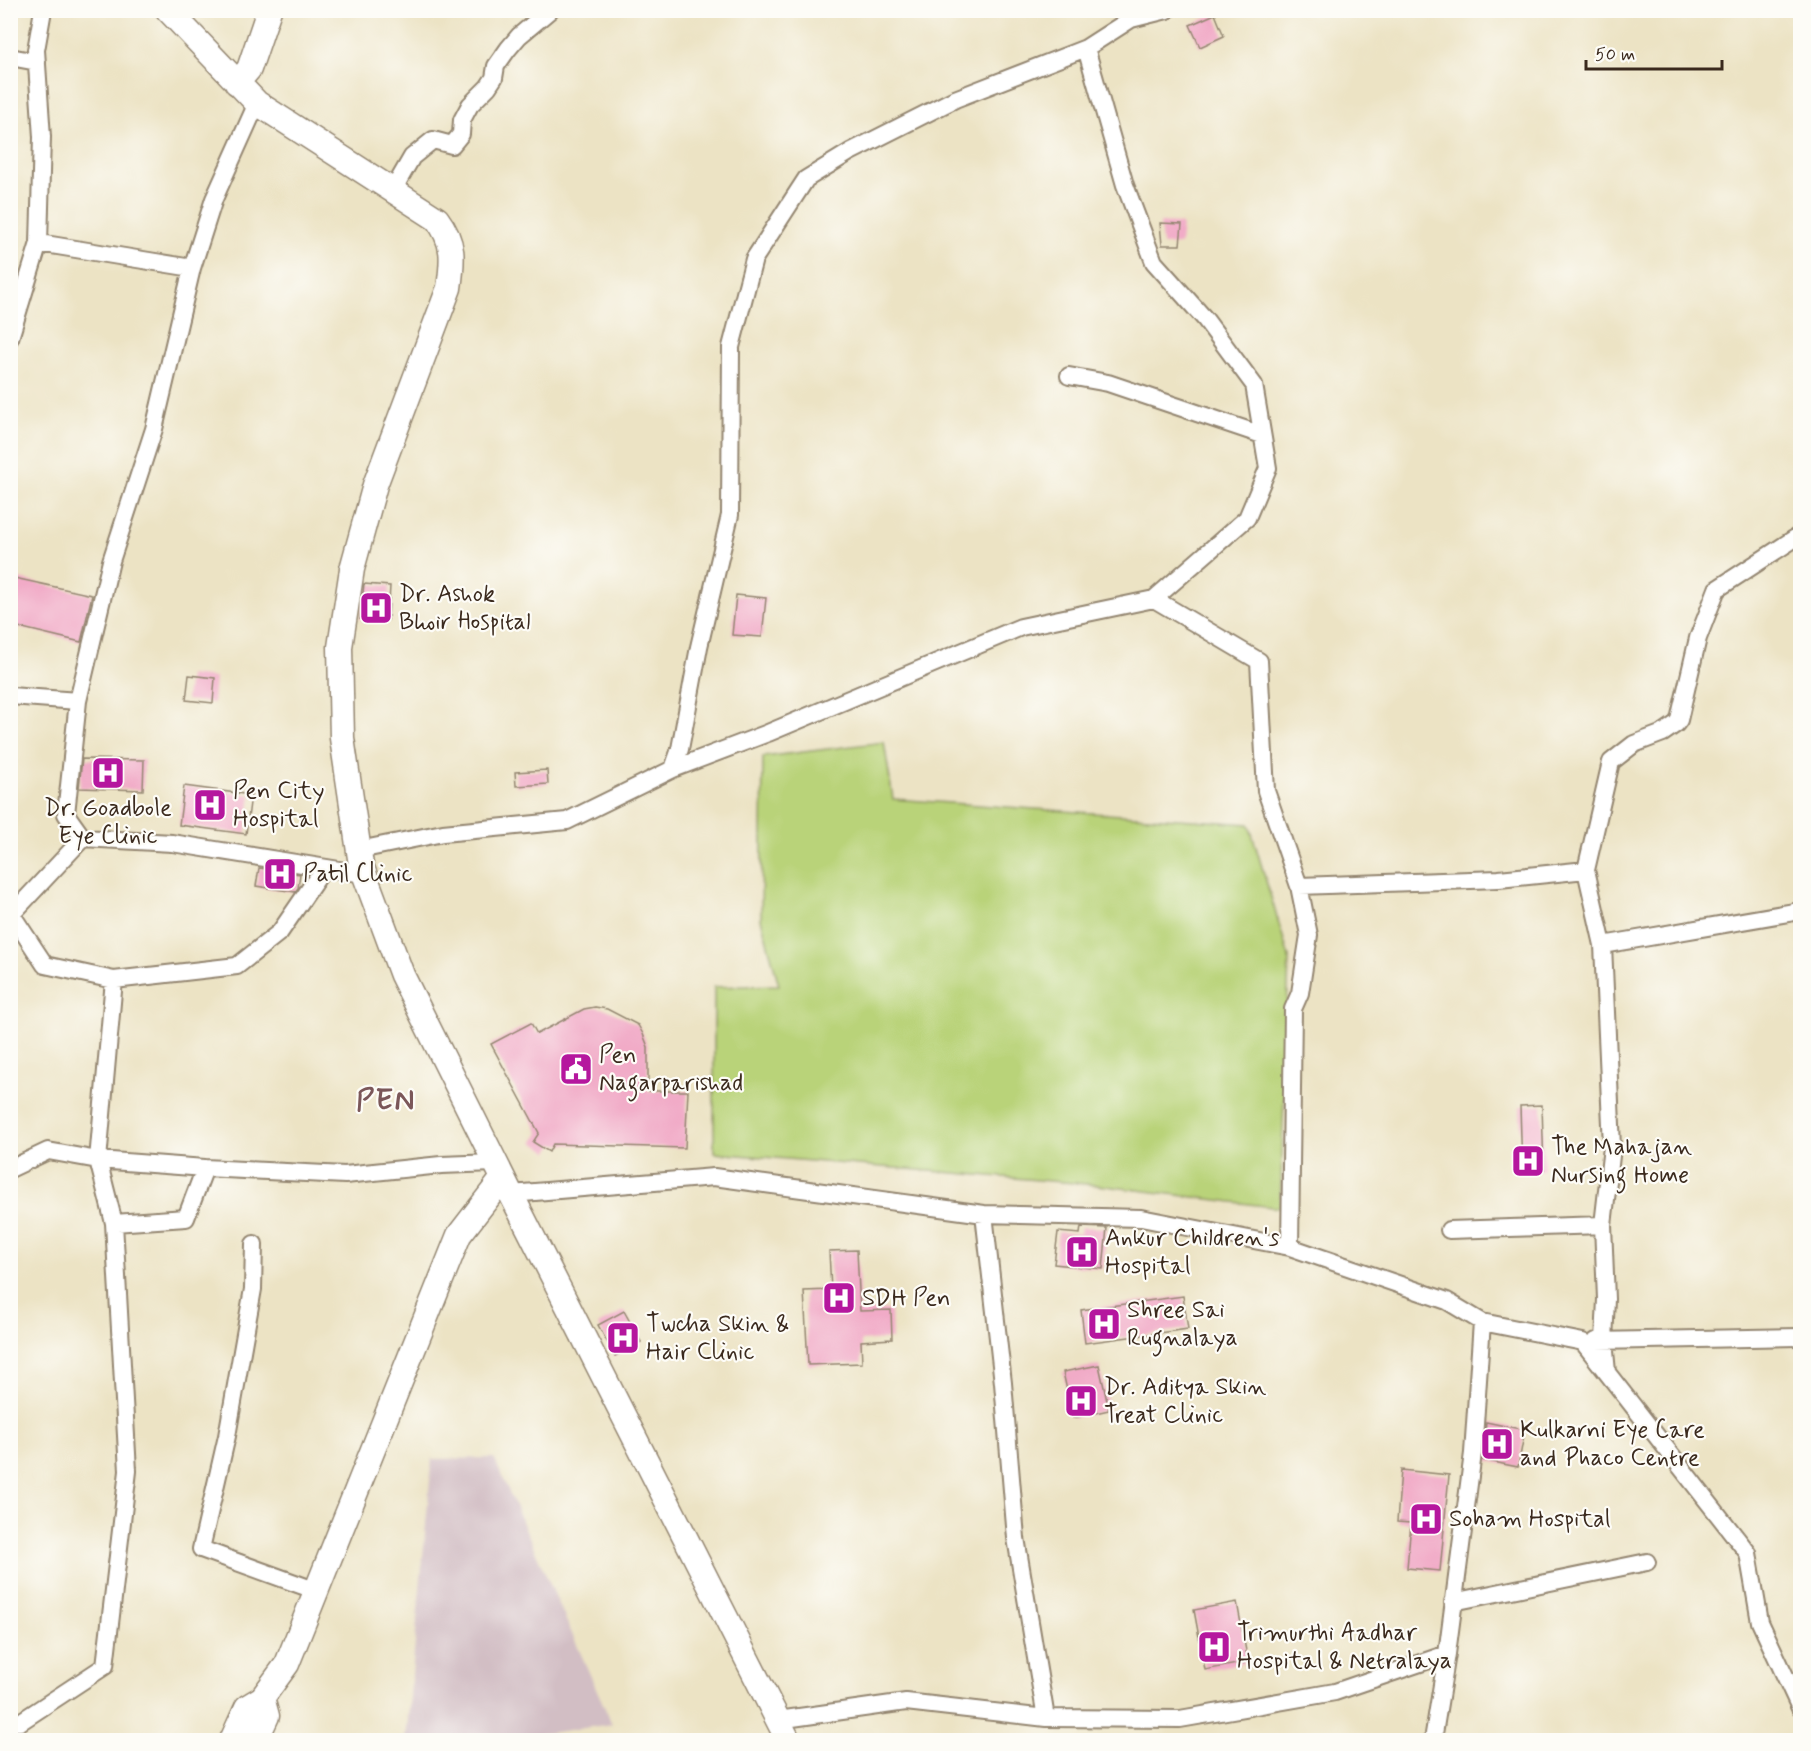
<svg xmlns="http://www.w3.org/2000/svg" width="1811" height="1751" font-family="Mynerve,sans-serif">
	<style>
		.industrial { fill: #d2bec4 }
		.green { fill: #b9d379; stroke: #7a7e4c; stroke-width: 1.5 }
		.building { fill: #f1abc7 }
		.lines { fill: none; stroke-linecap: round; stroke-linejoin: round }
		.street-casing { stroke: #948671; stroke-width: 20 }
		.secondary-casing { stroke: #948671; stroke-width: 27 }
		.street { stroke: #fff; stroke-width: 16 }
		.secondary { stroke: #fff; stroke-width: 24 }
		.labels { text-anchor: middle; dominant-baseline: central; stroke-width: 4.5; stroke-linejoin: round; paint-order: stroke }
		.poi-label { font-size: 24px; fill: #3b2a1e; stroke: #fdfcf7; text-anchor: start }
		.district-label { font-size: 30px; font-weight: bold; letter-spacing: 1.5px; fill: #7b5759; stroke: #fdfcf7 }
	</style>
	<rect width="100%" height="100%" fill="#fdfcf7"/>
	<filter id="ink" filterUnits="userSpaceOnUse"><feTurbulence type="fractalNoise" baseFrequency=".0167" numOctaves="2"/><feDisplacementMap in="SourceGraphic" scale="12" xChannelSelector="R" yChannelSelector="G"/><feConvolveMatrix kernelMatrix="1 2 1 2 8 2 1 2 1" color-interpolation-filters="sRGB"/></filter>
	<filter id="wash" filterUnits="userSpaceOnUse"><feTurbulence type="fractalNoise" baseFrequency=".008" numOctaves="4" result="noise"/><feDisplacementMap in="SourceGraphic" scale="24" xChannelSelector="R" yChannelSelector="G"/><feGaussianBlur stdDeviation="1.35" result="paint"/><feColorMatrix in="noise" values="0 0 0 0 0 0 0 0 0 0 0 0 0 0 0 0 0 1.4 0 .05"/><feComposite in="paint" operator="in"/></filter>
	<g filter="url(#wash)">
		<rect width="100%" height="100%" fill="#ece3c4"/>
		<!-- industrial -->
		<path class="industrial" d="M494,1458L612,1724L500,1740H406L432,1459Z"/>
		<!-- green -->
		<path class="green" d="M884,742L893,799L1249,824L1289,957L1280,1208L1098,1185L714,1153V987L779,985L761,919L763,757Z"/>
		<g id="blocks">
			<!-- building -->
			<path class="building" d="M1215,14L1224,36L1200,47L1190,25Z
				M1160,223L1182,224L1180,245H1162Z
				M10,577L92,595L81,642L10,625Z
				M364,584L390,586L388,620L360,619Z
				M736,595L766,598L762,637L732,635Z
				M189,675L215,678L213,703L186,700Z
				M82,759L144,760L143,790L79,788Z
				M547,770L548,784L516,786L515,772Z
				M184,786L251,795L246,834L179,825Z
				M259,868L300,874L298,888L295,892L256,886Z
				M595,1007L607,1009L638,1025L643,1034L648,1047V1091H688L685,1148L553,1144L549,1152L533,1142L539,1133L491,1044L531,1023L537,1034L584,1009Z
				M1542,1105L1544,1170L1522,1171L1520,1106Z
				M1081,1227L1107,1228L1103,1269L1054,1264L1058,1232L1080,1234Z
				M857,1250L860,1311L891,1310L892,1339L861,1341L862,1363L808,1365L804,1291L831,1290L829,1251Z
				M1183,1296L1188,1329L1085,1343L1081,1310Z
				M624,1311L641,1342L615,1356L598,1325Z
				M1099,1365L1109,1410L1073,1418L1063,1372Z
				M1486,1422L1525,1430L1518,1467L1483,1460Z
				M1401,1470L1449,1475L1440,1571L1407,1568L1411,1523L1397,1522Z
				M1237,1602L1248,1662L1205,1670L1194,1610Z"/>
		</g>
	</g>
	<g filter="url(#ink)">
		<use href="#blocks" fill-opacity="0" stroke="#948671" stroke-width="1.5"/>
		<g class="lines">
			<defs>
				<path id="street" d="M1131,19L1167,10
					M1086,48L1131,19L1128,10
					M10,57L37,62
					M393,190L412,157L433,140L452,145L461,134L462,120L470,105L488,87L494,78L496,66L508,49L519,36L550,10
					M39,243L42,137L36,50L43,10
					M192,268L214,199L257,103
					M10,338L39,243L192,268L154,429L111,561L78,701L66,814L83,838
					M1069,376L1108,383L1262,435
					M1154,599L1259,661L1266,791L1299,886L1309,935L1300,993L1293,1009L1290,1247
					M10,696L78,701
					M359,850L443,833L567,821L673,769L768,733L1021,627L1154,599L1247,518L1268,468L1254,385L1205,319L1154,262L1125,185L1086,48L955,99L850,152L806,179L754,259L731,347L730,515L699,647L680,749L673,769
					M1299,886L1499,879L1586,870
					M12,915L45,965L114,980L237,966L280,932L324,868
					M10,916L83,838L172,843L364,874
					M1603,945L1800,911
					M10,1169L48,1151L98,1160L205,1168
					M511,1194L714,1177L984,1214L1141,1218L1290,1247L1447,1301L1482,1322L1583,1342L1748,1553L1760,1622L1800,1708
					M984,1214L1003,1383L1016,1538L1046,1718
					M114,1223L98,1160L114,980
					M1449,1230L1603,1225
					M254,1244L253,1289L227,1436L201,1549L317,1591
					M1596,1341L1800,1337
					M1607,1372L1604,1341L1606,1299L1603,1225L1612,1147L1603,945L1586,870L1611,762L1634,744L1663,733L1676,724L1679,720L1698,638L1717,589L1800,535
					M1453,1602L1647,1562
					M778,1720L906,1702L1046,1718L1180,1719L1335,1692L1447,1654L1473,1453L1482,1322
					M10,1722H20L105,1666L128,1471L114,1223L186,1218L205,1168L345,1175L441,1165L495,1163
					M1433,1740L1447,1654"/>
				<path id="secondary" d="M168,10L257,103L437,219C455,243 453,260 449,288L375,485L352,569L340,647L342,738L361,865L402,975L511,1194L788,1740
					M237,83L249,69L269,10
					M232,1740L247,1707L262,1698L287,1664L459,1235L503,1178
					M256,1740L267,1716L262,1698"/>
			</defs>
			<!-- street casing -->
			<use href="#street" class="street-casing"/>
			<!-- secondary casing -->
			<use href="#secondary" class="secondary-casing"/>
			<!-- street -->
			<use href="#street" class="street"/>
			<!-- secondary -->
			<use href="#secondary" class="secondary"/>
		</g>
	</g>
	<!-- icons -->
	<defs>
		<symbol id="hospital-square" viewBox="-11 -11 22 22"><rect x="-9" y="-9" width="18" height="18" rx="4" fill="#b5179e" stroke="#fdfcf7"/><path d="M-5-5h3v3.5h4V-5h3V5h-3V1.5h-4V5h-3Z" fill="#fff"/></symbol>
		<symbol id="civic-square" viewBox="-11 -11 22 22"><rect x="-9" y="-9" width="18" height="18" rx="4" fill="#b5179e" stroke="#fdfcf7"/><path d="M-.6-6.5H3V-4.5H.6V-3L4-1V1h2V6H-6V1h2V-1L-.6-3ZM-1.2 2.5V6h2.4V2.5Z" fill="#fff"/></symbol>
	</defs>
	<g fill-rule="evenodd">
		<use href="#hospital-square" x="357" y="589" width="38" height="38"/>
		<use href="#hospital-square" x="89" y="754" width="38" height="38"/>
		<use href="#hospital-square" x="191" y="786" width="38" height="38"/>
		<use href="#hospital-square" x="261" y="855" width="38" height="38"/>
		<use href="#civic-square" x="557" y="1050" width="38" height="38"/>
		<use href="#hospital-square" x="1509" y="1142" width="38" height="38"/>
		<use href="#hospital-square" x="1063" y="1233" width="38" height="38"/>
		<use href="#hospital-square" x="820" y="1279" width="38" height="38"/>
		<use href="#hospital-square" x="1085" y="1305" width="38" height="38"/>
		<use href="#hospital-square" x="604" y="1319" width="38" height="38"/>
		<use href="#hospital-square" x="1062" y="1382" width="38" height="38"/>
		<use href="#hospital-square" x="1478" y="1425" width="38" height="38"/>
		<use href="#hospital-square" x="1407" y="1500" width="38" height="38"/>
		<use href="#hospital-square" x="1195" y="1628" width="38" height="38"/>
	</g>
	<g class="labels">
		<!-- poi labels -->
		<g class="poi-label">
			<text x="399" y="594">Dr. Ashok<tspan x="399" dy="28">Bhoir Hospital</tspan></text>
			<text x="233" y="791">Pen City<tspan x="233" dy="28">Hospital</tspan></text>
			<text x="108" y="808" text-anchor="middle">Dr. Goadbole<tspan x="108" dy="28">Eye Clinic</tspan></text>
			<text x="303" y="874">Patil Clinic</text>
			<text x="599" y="1055">Pen<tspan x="599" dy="28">Nagarparishad</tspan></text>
			<text x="1551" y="1147">The Mahajan<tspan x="1551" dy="28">Nursing Home</tspan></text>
			<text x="1105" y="1238">Ankur Children's<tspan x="1105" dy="28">Hospital</tspan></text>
			<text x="862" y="1298">SDH Pen</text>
			<text x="1127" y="1310">Shree Sai<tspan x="1127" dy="28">Rugnalaya</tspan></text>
			<text x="646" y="1324">Twcha Skin &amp;<tspan x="646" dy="28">Hair Clinic</tspan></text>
			<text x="1104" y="1387">Dr. Aditya Skin<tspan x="1104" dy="28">Treat Clinic</tspan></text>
			<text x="1520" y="1430">Kulkarni Eye Care<tspan x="1520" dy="28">and Phaco Centre</tspan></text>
			<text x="1449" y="1519">Soham Hospital</text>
			<text x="1237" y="1633">Trimurthi Aadhar<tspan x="1237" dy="28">Hospital &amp; Netralaya</tspan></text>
		</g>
		<!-- district labels -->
		<g class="district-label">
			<text x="386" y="1100">PEN</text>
		</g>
	</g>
	<!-- margin -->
	<rect width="1811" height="1751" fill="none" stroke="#fdfcf7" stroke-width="36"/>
	<!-- scale -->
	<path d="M1586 60v9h136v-9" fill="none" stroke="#3b2a1e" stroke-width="3"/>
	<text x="1595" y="60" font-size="18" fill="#3b2a1e" stroke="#fdfcf7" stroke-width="4.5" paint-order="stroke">50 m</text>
</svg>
